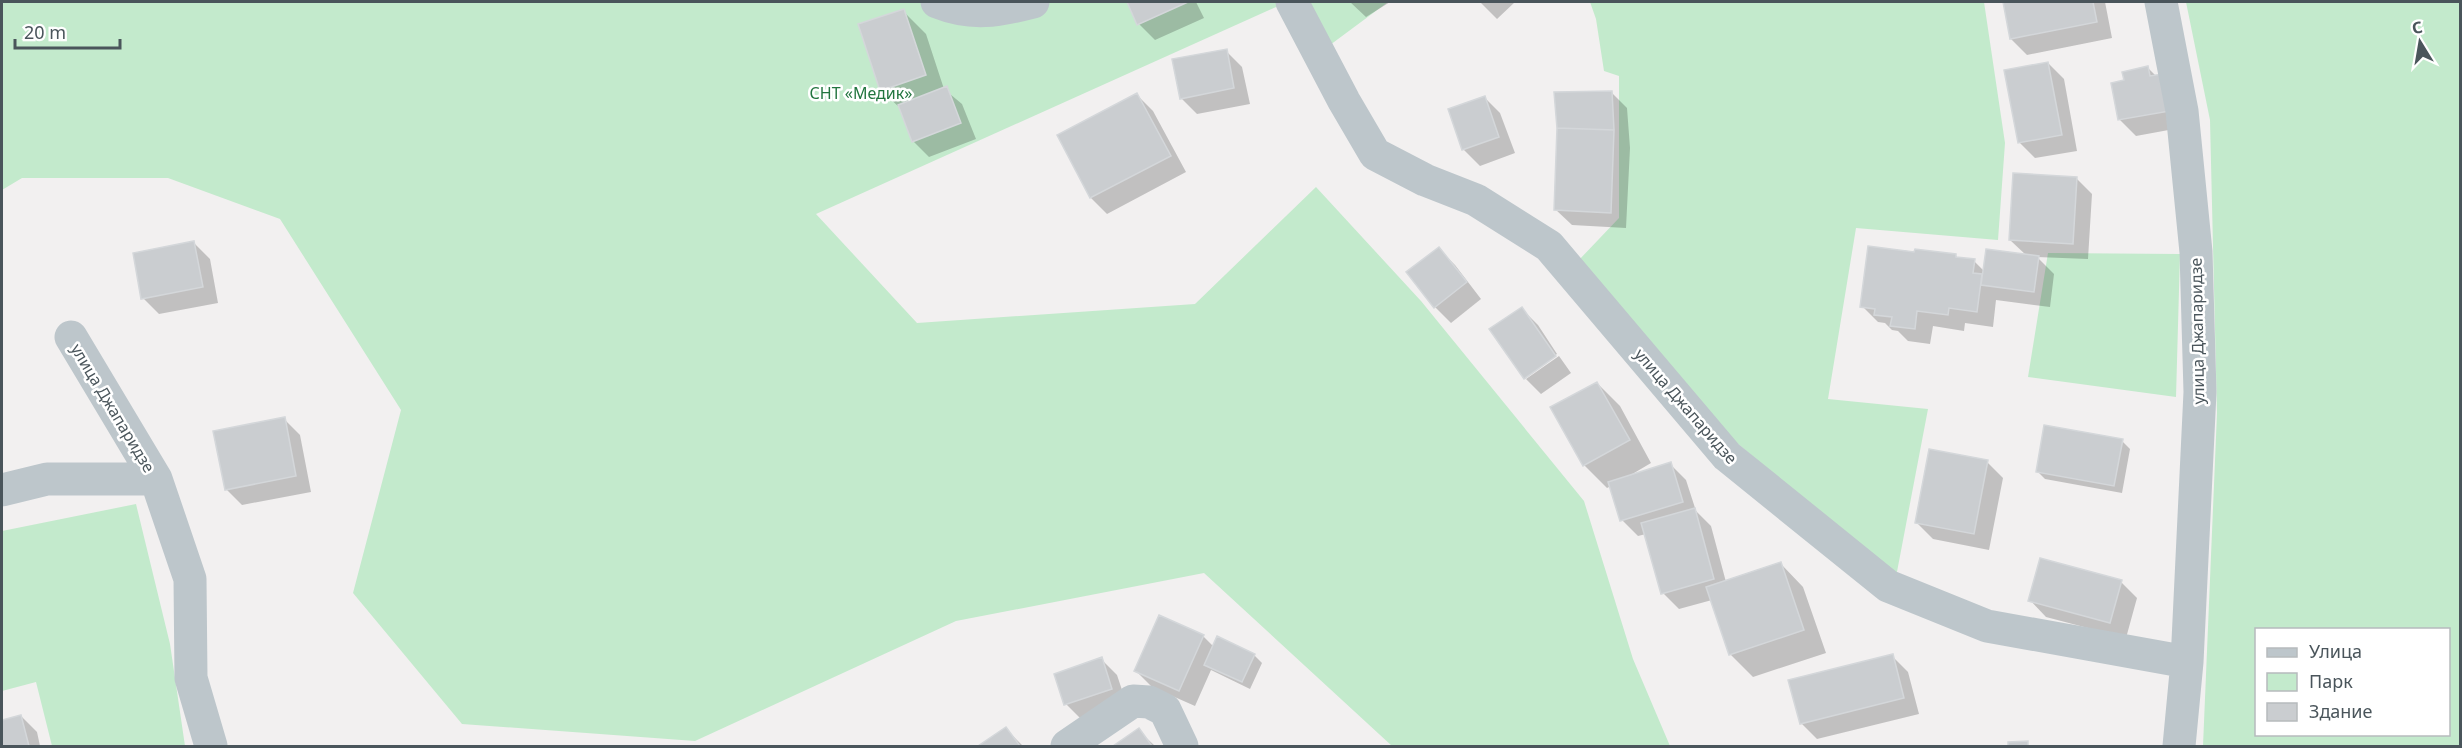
<svg xmlns="http://www.w3.org/2000/svg" width="2462" height="748" font-family="'Noto Sans',sans-serif">
	<style>
		.green { fill: #c3eacc; fill-rule: evenodd }
		.shadow { fill: #0003 }
		.building { fill: #cacdd0; stroke: #d4d7da; stroke-width: 1.5 }
		.lines { fill: none; stroke-linecap: round; stroke-linejoin: round }
		.minor { stroke: #bdc6cb; stroke-width: 33 }
		.labels { text-anchor: middle; dominant-baseline: central; stroke-width: 5; stroke-linejoin: round; paint-order: stroke }
		.park-label { font-size: 16px; fill: #22753f; stroke: #fff }
		.street-label { font-size: 16px; fill: #4a555b; stroke: #fff }
	</style>
	<rect width="100%" height="100%" fill="#f2f0f0"/>
	<!-- green -->
	<path class="green" d="M2,2H1287L816,214L917,323L1195,304L1316,187L1421,301L1584,501L1633,659L1670,746H1392L1204,573L956,621L695,741L462,724L353,593L401,410L280,219L168,178H22L2,190Z
		M1304,2H1388L1330,45Z
		M1590,2H1984L2005,143L1998,240L1856,228L1828,399L1928,409L1896,577L1731,438L1578,261L1619,218V76L1604,71L1596,19Z
		M2186,2H2460V746H2203L2217,413L2210,120ZM2256,630H2448V734H2256Z
		M2048,253L2180,254L2176,397L2028,377Z
		M136,504L170,644L185,746H52L36,682L2,691V531Z"/>
	<!-- shadow -->
	<path class="shadow" d="M1128,2H1196L1204,18L1155,40L1139,24Z
		M1350,2H1390L1366,17Z
		M1480,2H1515L1497,19Z
		M2004,2H2105L2112,38L2027,55L2011,39Z
		M903,11L926,34L944,89L962,104L976,139L929,157L913,141L901,109L881,90Z
		M1226,51L1242,67L1250,104L1197,114L1181,98Z
		M2048,63L2064,79L2077,151L2035,158L2019,142Z
		M2148,68L2156,76L2185,127L2136,136L2120,120L2126,81Z
		M1611,92L1627,108L1630,148L1626,228L1572,225L1555,209Z
		M1137,95L1153,111L1186,172L1107,214L1091,198L1059,136Z
		M1484,97L1500,113L1515,153L1480,166L1464,150L1449,110Z
		M2076,178L2092,194L2088,259L2037,257L2054,274L2050,307L1996,300L1993,327L1965,323L1964,331L1933,326L1930,344L1908,341L1898,331L1892,330L1885,323L1878,322L1862,306L1870,247L1956,256L1959,259L1974,261L1984,271L2027,256L2010,240Z
		M194,243L210,259L218,303L159,314L143,298Z
		M1439,249L1455,265L1481,299L1451,323L1435,307Z
		M1522,309L1538,325L1557,354L1526,375V379L1491,329Z
		M1559,356L1571,373L1541,394L1526,379Z
		M1597,383L1620,406L1651,463L1629,476L1670,464L1686,480L1696,511L1711,526L1726,582L1781,564L1803,587L1826,653L1753,677L1731,655L1712,600L1679,609L1663,593L1646,534L1638,536L1622,520L1611,486L1607,488L1584,465L1552,408Z
		M284,419L300,435L311,492L242,505L226,489Z
		M2122,441L2130,449L2122,493L2045,479L2037,471Z
		M1987,462L2003,478L1989,550L1933,539L1917,523Z
		M2121,582L2137,598L2126,638L2046,617L2030,600Z
		M1203,636L1214,647L1254,655L1262,663L1250,689L1211,670L1195,706L1152,687L1136,671Z
		M1892,656L1908,672L1919,714L1817,739L1801,723Z
		M1101,659L1117,675L1127,705L1082,720L1066,704Z
		M21,716L37,732L40,746H2V721Z
		M1006,729L1023,746H980Z
		M1138,730L1155,746H1115Z"/>
	<!-- building -->
	<path class="building" d="M1127,2H1188L1137,25Z
		M2003,2H2093L2097,22L2010,39Z
		M904,9L926,75L880,91L858,24Z
		M1227,49L1234,88L1180,99L1172,59Z
		M2048,62L2062,135L2018,143L2004,70Z
		M2148,66L2150,76L2162,74L2170,111L2118,120L2111,83L2124,80L2122,72Z
		M947,86L961,123L912,142L898,105Z
		M1612,91L1614,130L1557,128L1554,92Z
		M1137,93L1171,156L1090,198L1057,135Z
		M1485,96L1499,137L1462,150L1448,109Z
		M1557,128L1614,130L1611,213L1554,210Z
		M2013,173L2077,177L2073,244L2009,240Z
		M194,241L203,287L141,299L133,253Z
		M1868,246L1914,252L1915,249L1956,254V257L1975,259L1973,273L1982,274L1977,312L1949,308L1948,315L1917,311L1915,329L1890,326L1892,317L1874,315L1875,309L1860,307Z
		M1439,247L1467,282L1434,308L1406,272Z
		M1986,249L2039,256L2034,292L1981,285Z
		M1522,307L1556,356L1524,379L1489,329Z
		M1597,382L1630,440L1583,466L1550,407Z
		M285,417L296,476L225,490L213,431Z
		M2044,425L2123,439L2114,486L2036,472Z
		M1929,449L1988,460L1974,534L1915,523Z
		M1671,462L1683,502L1620,521L1608,482Z
		M1695,508L1714,579L1661,594L1641,523Z
		M2040,558L2122,580L2110,623L2028,601Z
		M1781,562L1804,630L1729,655L1706,587Z
		M1159,615L1204,635L1179,691L1134,671Z
		M1217,636L1255,654L1242,682L1204,665Z
		M1893,654L1904,698L1800,724L1788,680Z
		M1102,657L1112,689L1064,705L1054,674Z
		M21,715L29,746H2V720Z
		M1006,727L1020,746H978Z
		M1139,728L1152,746H1113Z
		M2028,741V746H2008V742Z"/>
	<g class="lines">
		<!-- minor -->
		<path class="minor" d="M937,2C972,16 998,11 1033,2
			M1292,2L1344,101L1375,154L1425,180L1476,200L1549,246L1727,456L1888,586L1987,626L2187,662
			M2161,2L2182,111L2196,252L2200,392L2187,662L2179,746
			M71,337L156,479L190,579L191,678L211,746
			M2,490L47,479H156
			M1067,746L1133,701L1149,702L1165,710L1182,746"/>
	</g>
	<g class="labels">
		<!-- park labels -->
		<g class="park-label">
			<text x="861" y="93">СНТ «Медик»</text>
		</g>
		<!-- street labels -->
		<g class="street-label">
			<text transform="translate(2197 331) rotate(-91)">улица Джапаридзе</text>
			<text transform="translate(1686 406) rotate(49)">улица Джапаридзе</text>
			<text transform="translate(113 408) rotate(59)">улица Джапаридзе</text>
		</g>
	</g>
	<!-- border -->
	<rect width="2462" height="748" fill="none" stroke="#4a555b" stroke-width="6"/>
	<!-- legend -->
	<rect x="2255" y="628" width="195" height="108" fill="#ffffff" stroke="#b7bbbd" stroke-width="1.5"/>
	<rect x="2267" y="648" width="30" height="9" fill="#bdc6cb" stroke="#b7bbbd" stroke-width="1.5"/>
	<text x="2309" y="658" font-size="18" fill="#4a555b">Улица</text>
	<rect x="2267" y="673" width="30" height="18" fill="#c3eacc" stroke="#b7bbbd" stroke-width="1.5"/>
	<text x="2309" y="688" font-size="18" fill="#4a555b">Парк</text>
	<rect x="2267" y="703" width="30" height="18" fill="#cacdd0" stroke="#b7bbbd" stroke-width="1.5"/>
	<text x="2309" y="718" font-size="18" fill="#4a555b">Здание</text>
	<!-- north arrow -->
	<g transform="translate(2420 42) rotate(349)" stroke="#ffffff" stroke-width="4.5" paint-order="stroke">
	<path d="M0-4.5L10 22L0 15L-10 22Z" fill="#4a555b"/>
	<text y="-9" font-size="16" font-weight="bold" text-anchor="middle" fill="#4a555b">С</text>
	</g>
	<!-- scale -->
	<path d="M15 39v9h105v-9" fill="none" stroke="#4a555b" stroke-width="3"/>
	<text x="24" y="39" font-size="18" fill="#4a555b" stroke="#ffffff" stroke-width="4.5" paint-order="stroke">20 m</text>
</svg>
